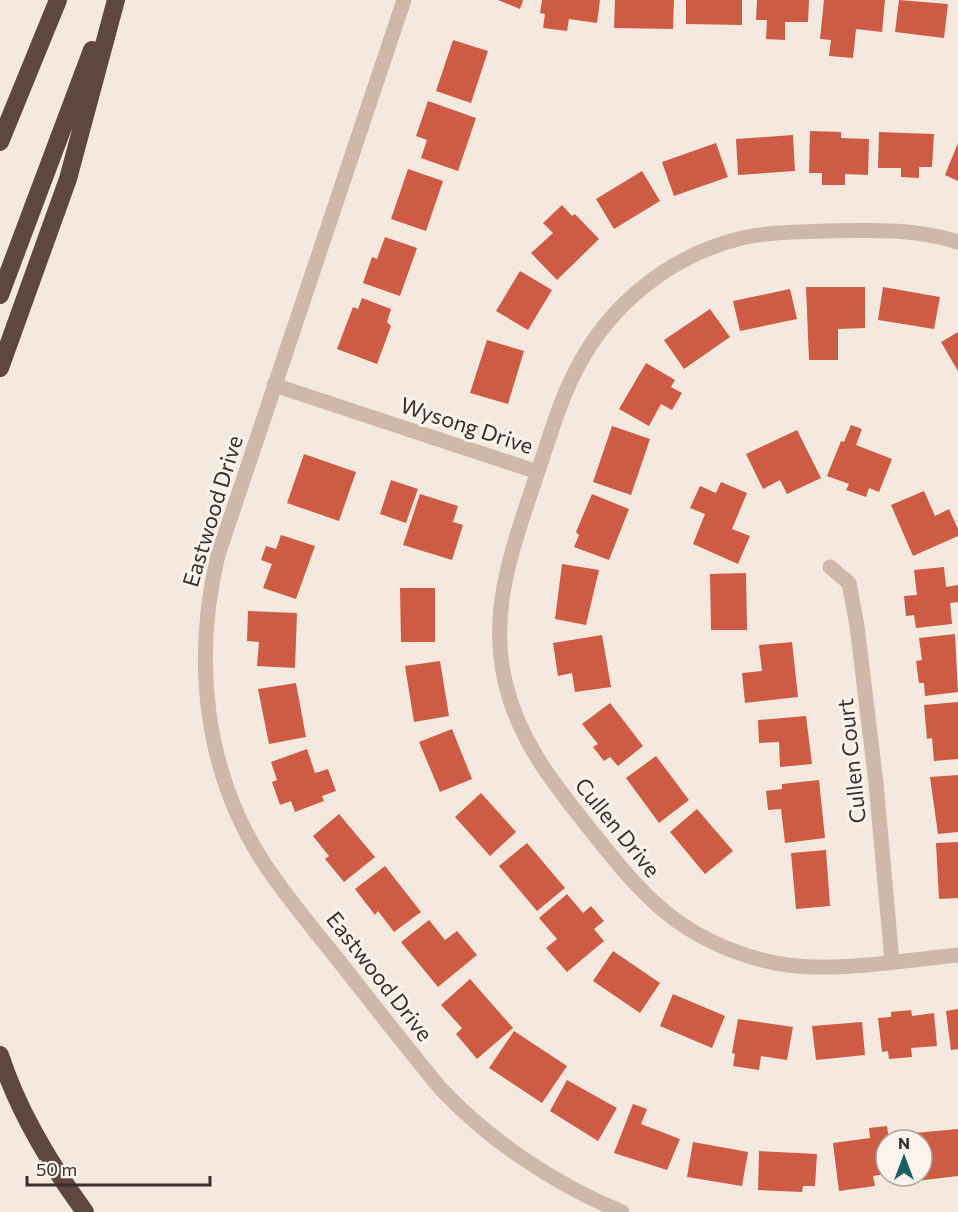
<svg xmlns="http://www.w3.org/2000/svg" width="958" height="1212" font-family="Commissioner,sans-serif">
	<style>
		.building { fill: #ce5b43 }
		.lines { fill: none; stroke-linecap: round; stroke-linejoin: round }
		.minor { stroke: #ceb8a9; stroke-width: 15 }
		.highway { stroke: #5d4740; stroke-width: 18 }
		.labels { text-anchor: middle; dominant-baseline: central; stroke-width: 6; stroke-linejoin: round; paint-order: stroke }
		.street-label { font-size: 22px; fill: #3b2e2a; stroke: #fbf3ec }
	</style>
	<rect width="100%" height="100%" fill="#f5e9df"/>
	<!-- building -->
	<path class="building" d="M498,0H523L520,9Z
		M542,0H600L597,23L569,19L567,31L543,28L545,14L540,13Z
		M615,0H674L673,29L614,28Z
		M686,0H742V25L686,24Z
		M757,0H809L808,22H785V40L766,39L767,20H756Z
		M824,0H885L882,32L856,29L853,58L829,56L831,40L820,39Z
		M899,0L948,4L944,38L895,32Z
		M453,40L488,51L471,103L436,91Z
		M428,101L476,118L458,171L421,158L427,140L416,136Z
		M810,131L841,132V138L869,139L868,175L845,174V185H822V173H809Z
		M879,132L934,134L932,167H919V178L901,177V168H878Z
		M793,135L795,171L738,175L736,139Z
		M716,143L728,177L674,196L662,162Z
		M958,143V181L945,175Z
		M408,169L443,181L426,231L391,219Z
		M642,171L660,201L614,229L596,199Z
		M562,205L572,216L575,214L599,239L557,280L531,253L553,233L543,223Z
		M385,237L417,248L400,296L363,283L372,257L377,259Z
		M520,271L552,290L528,330L496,311Z
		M806,287H865V328L838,329V360H809Z
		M883,287L940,297L934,329L878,320Z
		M790,289L797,319L740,331L733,301Z
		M362,298L391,309L387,322L391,326L377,364L337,349L353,307L358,309Z
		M710,309L730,337L684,369L664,340Z
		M958,332V371L941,342Z
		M487,340L524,351L508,404L470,393Z
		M646,363L675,380L671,387L682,393L672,410L661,404L649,426L619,409Z
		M851,425L862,429L856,445L892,459L879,492L869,488L866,497L846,490L849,484L827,476L841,441L844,442Z
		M612,426L650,439L631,495L593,482Z
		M797,430L821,478L787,494L780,480L763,489L746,454Z
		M304,454L356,472L339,521L287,503Z
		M391,480L418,489L406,523L380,514Z
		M721,482L747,493L732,529L750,536L738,564L693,544L705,514L690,508L700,486L716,493Z
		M924,491L935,516L949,509L958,529V536L913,556L891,505Z
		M420,494L458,506L453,522L463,525L452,560L403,545Z
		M592,494L629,509L609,560L574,547L579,535L576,532Z
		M281,535L315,546L296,599L263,588L272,564L261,560L266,546L276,549Z
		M562,564L599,570L586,625L555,619Z
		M944,567L946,587L958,585V602L950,603L952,624L916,628L914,615L906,616L904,596L917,595L914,570Z
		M746,573L747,630H711L710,574Z
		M400,588H435V642H401Z
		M248,611L297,613L295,668L257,666L259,642L247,641Z
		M955,634L958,692L925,696L924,683H919L916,661L922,660L919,638Z
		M602,635L611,687L575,692L572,673L558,676L553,643Z
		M792,642L798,697L745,703L742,673L762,671L759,645Z
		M440,661L449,716L414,722L405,666Z
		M296,683L306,737L269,744L258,689Z
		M958,702V759L934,761L932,738L927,739L924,705Z
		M610,703L643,746L618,766L610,757L604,761L593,747L598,744L582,724Z
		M806,716L812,764L780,767L779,742L759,743L758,720Z
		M452,729L472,779L440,792L419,742Z
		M307,749L315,773L328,769L336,791L322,796L324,801L295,812L291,801L280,805L272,782L277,780L271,762Z
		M656,756L689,800L659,823L626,778Z
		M958,775V832L938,834L930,777Z
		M819,780L825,838L785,843L781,809L768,810L766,791L782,789V784Z
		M481,793L516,832L490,856L455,817Z
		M697,809L733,851L705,874L670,832Z
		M339,814L375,857L344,882L325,859L329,856L313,836Z
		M958,842V898L939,899L936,843Z
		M527,843L565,888L537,911L499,866Z
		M826,850L830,906L796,909L791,853Z
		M385,866L421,912L394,932L378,911L375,915L355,889Z
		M567,894L583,913L591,906L604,921L594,929L604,941L567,972L546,948L557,939L539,918Z
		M429,920L445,940L457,931L477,955L438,987L401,942Z
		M613,951L660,983L640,1013L593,981Z
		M470,979L513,1028L477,1059L456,1034L462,1028L441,1005Z
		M673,994L725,1016L712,1048L660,1026Z
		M958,1009V1049L951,1050L946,1011Z
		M911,1010L912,1016L934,1013L937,1046L911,1048L912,1057L889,1059L888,1051L882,1052L878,1018L891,1017V1012Z
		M738,1019L793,1027L787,1060L761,1056L759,1070L733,1066L735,1054L732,1053Z
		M862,1022L865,1055L816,1060L812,1026Z
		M514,1031L567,1066L542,1103L489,1068Z
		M567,1080L617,1108L598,1141L550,1111Z
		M633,1104L647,1109L641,1124L680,1139L667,1170L614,1153Z
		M887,1126L889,1140H886V1174L873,1176L875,1186L839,1191L833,1143L870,1138L869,1128Z
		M958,1129V1176L908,1182L907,1176H922V1140H904L903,1134Z
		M693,1142L748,1152L742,1186L687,1177Z
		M759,1151L817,1154L815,1186H803L802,1192L758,1190Z"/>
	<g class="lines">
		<!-- minor -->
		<path class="minor" d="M404,0L218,555C193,658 204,769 262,860C285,896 313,928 339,961C373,1004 406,1047 441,1089C491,1142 555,1184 622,1212
			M958,242C914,228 869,230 824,231C796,232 769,232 742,238C671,255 611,303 577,368C557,406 546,450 532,489C511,552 489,614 505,681C519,744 558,789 597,838C646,900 683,939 762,960C820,976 898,961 958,955
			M274,385L538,472
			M830,567L849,583L857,626L876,783L892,961"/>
		<!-- highway -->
		<path class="highway" d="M0,142L58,0
			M0,295L92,50
			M0,368L68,179L116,0
			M0,1055C18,1111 50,1164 85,1212"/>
	</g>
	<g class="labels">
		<!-- street labels -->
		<g class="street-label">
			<text transform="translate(467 425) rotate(18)">Wysong Drive</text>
			<text transform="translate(212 511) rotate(-73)">Eastwood Drive</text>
			<text transform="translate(851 761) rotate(-96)">Cullen Court</text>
			<text transform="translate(618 827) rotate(51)">Cullen Drive</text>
			<text transform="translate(380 976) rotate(52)">Eastwood Drive</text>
		</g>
	</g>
	<!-- north arrow -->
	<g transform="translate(904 1158)"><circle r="28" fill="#fbf3ec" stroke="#aea49e" stroke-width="1.5"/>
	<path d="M0-4.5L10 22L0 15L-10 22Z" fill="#1b6060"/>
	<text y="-9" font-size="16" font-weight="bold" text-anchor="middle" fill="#3b2e2a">N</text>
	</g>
	<!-- scale -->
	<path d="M27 1176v9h183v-9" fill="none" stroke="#3b2e2a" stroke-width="3"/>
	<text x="36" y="1176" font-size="18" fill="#3b2e2a" stroke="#fbf3ec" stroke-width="4.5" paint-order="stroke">50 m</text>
</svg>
